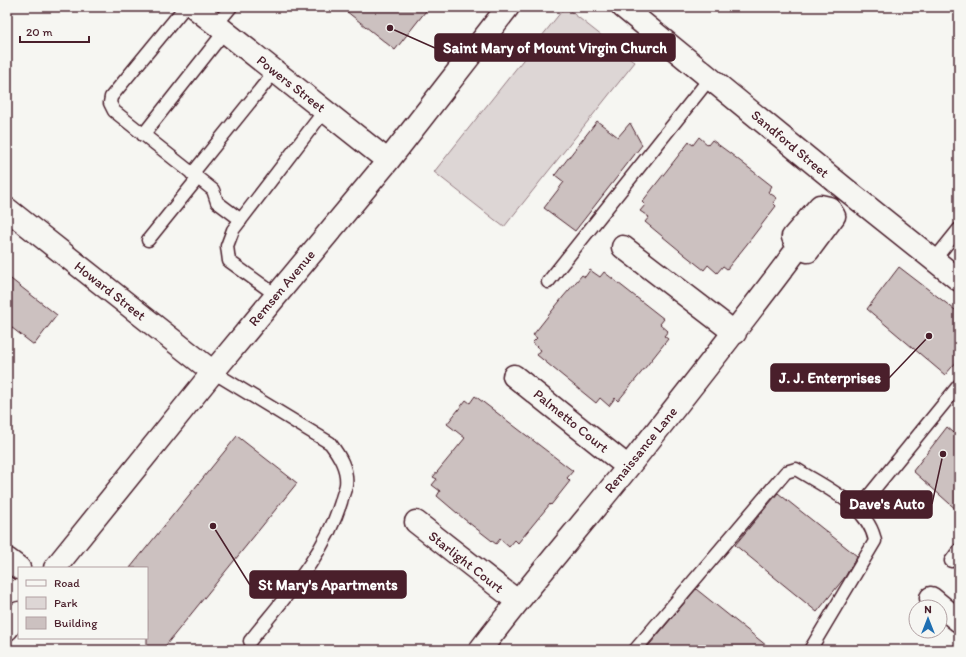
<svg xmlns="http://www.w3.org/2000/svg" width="966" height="657" font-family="Itim,sans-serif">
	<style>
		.park { fill: #ddd6d5; stroke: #947a80 }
		.building { fill: #ccc1c0; stroke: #4a1f2b }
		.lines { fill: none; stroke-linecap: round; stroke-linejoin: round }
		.lane-casing { stroke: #4a1f2b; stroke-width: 15 }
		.street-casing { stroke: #4a1f2b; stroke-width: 25 }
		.lane { stroke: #f6f6f2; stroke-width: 12 }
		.street { stroke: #f6f6f2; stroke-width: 22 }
		.labels { text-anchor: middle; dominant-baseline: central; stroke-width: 3; stroke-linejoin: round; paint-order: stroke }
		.street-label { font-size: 14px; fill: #4a1f2b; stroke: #f6f6f2 }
		.leader { fill: none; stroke: #4a1f2b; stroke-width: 1.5 }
		.callout-dot { fill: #4a1f2b; stroke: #f6f6f2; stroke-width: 1.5 }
		.callout { fill: #4a1f2b; stroke: #4a1f2b; stroke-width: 1.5 }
		.callout-label { font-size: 15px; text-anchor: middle; font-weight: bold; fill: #fff }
	</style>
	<rect width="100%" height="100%" fill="#f6f6f2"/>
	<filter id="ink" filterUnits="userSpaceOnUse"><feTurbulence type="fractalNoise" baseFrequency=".025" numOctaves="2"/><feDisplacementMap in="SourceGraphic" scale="8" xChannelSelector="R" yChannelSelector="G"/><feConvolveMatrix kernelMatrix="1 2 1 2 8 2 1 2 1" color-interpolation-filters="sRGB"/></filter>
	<g filter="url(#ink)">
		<!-- park -->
		<path class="park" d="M565,7L635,62L504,227L434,172Z"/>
		<!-- building -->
		<path class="building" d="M341,7H429L395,50Z
			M597,121L618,137L630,123L642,145L575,231L544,208L564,182L555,175Z
			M699,137L708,145L712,140L731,154L772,186L768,192L777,198L773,203L776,206L747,244L727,269L723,266L717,273L708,265L704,270L685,255L645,222L649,217L640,211L645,205L642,202L689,142L693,145Z
			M899,267L959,313V359L945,375L867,309Z
			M590,270L600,277L604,272L664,319L660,324L668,331L664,336L668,339L641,373L618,401L615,398L609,406L600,398L596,403L537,355L541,350L532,343L537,338L533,335L563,297L582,275L585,277Z
			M7,276L57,315L34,345L7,324Z
			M475,396L573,471L567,478L570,481L551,505L550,504L518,543L515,540L509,547L500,539L496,544L464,519L437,496L440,491L432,485L437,479L433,477L465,438L447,424L466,400L470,403Z
			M947,427L959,437V512L913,471Z
			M237,436L297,483L162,650H147V568H130Z
			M778,493L857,556L845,577L817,612L735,545Z
			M696,589L772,650H645Z"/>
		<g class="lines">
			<defs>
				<path id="lane" d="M185,7L111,97L110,103L114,111L213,190L217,202L241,220
					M216,25L231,7
					M143,135L225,31
					M192,174L275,71
					M148,240L198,178
					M934,260L959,229
					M548,282L710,78
					M276,295L229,261L227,246L233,230L325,110
					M213,372L330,443C339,455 348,469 346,485C345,490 342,497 341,502C324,556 284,598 250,641
					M858,509L959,385
					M951,561L959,550
					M635,650L786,472L796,469C824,487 869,506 875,541L810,650"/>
				<path id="street" d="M194,7L388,161
					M623,7L844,188L959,280
					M820,206L829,208L834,216L808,251L798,248L793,237Z
					M7,209L213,372
					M623,247L735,333
					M514,376L628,467
					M416,522L517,601
					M7,559L19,568
					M55,568L213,372L388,161L508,7
					M931,598L959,621
					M7,629L19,613
					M480,650C528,587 579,528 629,466C686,394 743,322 798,248"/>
			</defs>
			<!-- lane casing -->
			<use href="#lane" class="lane-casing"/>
			<!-- street casing -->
			<use href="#street" class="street-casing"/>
			<!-- lane -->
			<use href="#lane" class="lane"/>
			<!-- street -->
			<use href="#street" class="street"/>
		</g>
	</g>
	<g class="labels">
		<!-- street labels -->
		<g class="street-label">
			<text transform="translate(291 84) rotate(38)">Powers Street</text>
			<text transform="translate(790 144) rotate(40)">Sandford Street</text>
			<text transform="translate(282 288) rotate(-50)">Remsen Avenue</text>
			<text transform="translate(110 291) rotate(38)">Howard Street</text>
			<text transform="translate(571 421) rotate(39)">Palmetto Court</text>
			<text transform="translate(641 450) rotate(-51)">Renaissance Lane</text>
			<text transform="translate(466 562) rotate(38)">Starlight Court</text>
		</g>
	</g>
	<!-- callouts -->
	<path class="leader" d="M390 28L435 48M929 336L889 378M943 454L932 504M213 526L250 585"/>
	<g class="callout-dot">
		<circle cx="390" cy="28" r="4"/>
		<circle cx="929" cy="336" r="4"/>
		<circle cx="943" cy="454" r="4"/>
		<circle cx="213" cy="526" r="4"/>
	</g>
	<g class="callout">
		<rect x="435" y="34" width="240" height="27" rx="4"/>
		<rect x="771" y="364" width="118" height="27" rx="4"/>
		<rect x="841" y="491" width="91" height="27" rx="4"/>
		<rect x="250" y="571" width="156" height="27" rx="4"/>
	</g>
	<g class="callout-label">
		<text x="555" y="53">Saint Mary of Mount Virgin Church</text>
		<text x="830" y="383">J. J. Enterprises</text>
		<text x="887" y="509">Dave's Auto</text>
		<text x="328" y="590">St Mary's Apartments</text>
	</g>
	<!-- margin -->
	<rect width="966" height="657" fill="none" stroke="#f6f6f2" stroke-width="24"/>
	<rect x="12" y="12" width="942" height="633" fill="none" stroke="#4a1f2b" stroke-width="1.5" filter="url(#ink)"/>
	<!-- legend -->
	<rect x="18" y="567" width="130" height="72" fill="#f6f6f2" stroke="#b1a0a2"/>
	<rect x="26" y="580" width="20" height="6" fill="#f6f6f2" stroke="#b1a0a2"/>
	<text x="54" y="587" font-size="12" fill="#4a1f2b">Road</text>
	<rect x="26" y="597" width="20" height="12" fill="#ddd6d5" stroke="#b1a0a2"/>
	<text x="54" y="607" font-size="12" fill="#4a1f2b">Park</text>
	<rect x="26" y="617" width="20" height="12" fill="#ccc1c0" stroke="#b1a0a2"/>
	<text x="54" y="627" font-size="12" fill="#4a1f2b">Building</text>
	<!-- north arrow -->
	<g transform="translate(928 619)"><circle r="19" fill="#f6f6f2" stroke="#b1a0a2"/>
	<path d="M0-3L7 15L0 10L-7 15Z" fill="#1f6fb2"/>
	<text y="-6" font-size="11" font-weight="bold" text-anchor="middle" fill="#4a1f2b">N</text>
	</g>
	<!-- scale -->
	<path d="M20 36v6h69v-6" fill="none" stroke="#4a1f2b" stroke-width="2"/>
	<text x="26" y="36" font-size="12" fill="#4a1f2b" stroke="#f6f6f2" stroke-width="3" paint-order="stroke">20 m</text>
</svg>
